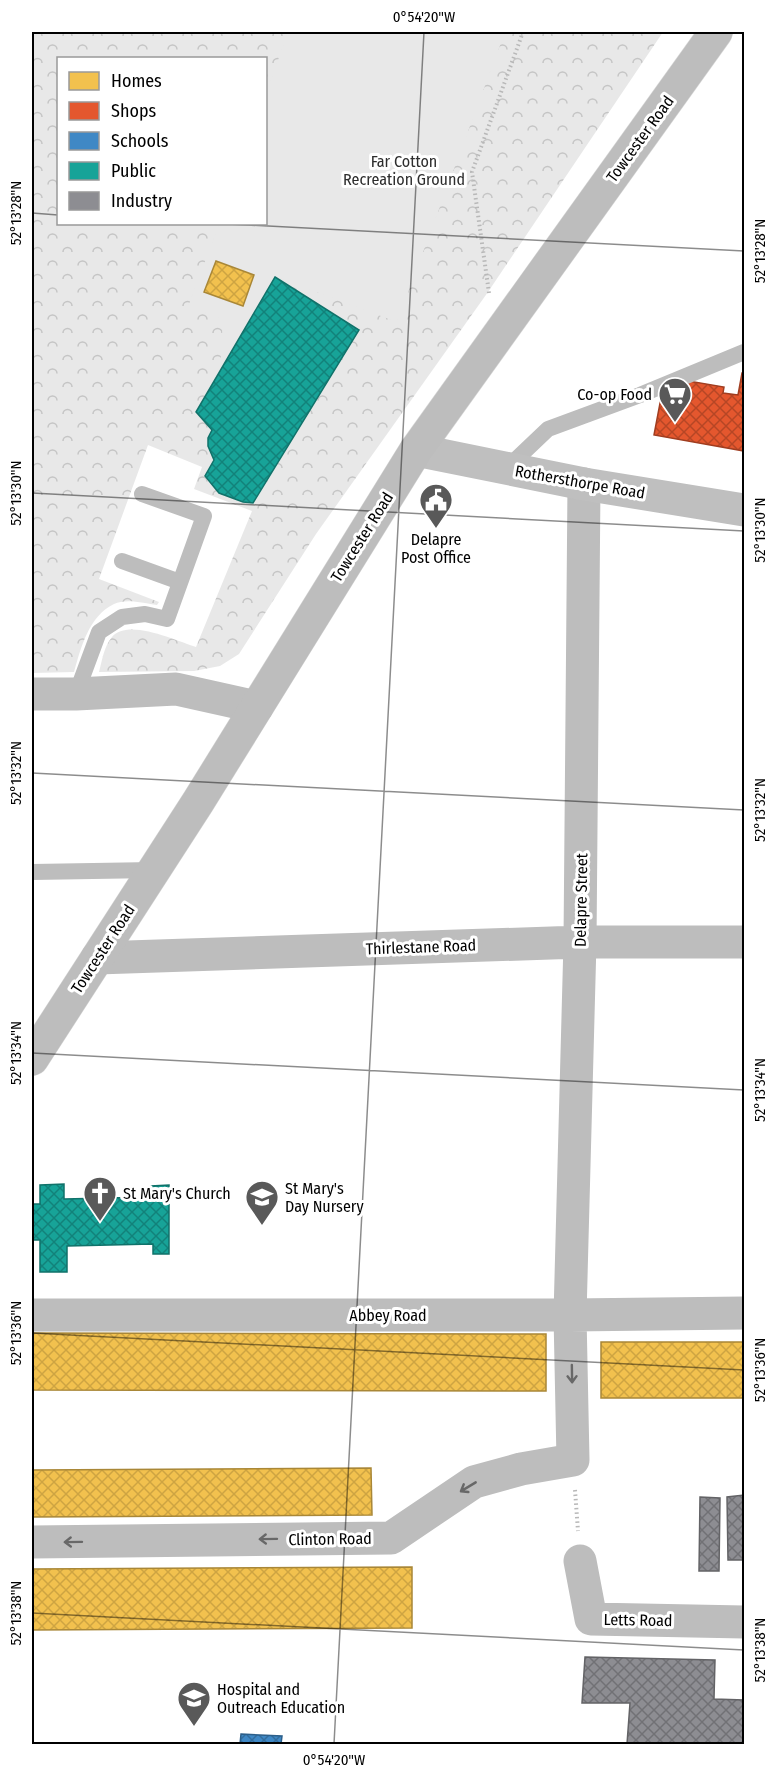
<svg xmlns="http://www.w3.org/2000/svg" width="776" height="1776" font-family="'Fira Sans Condensed',sans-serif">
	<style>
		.forest { fill: url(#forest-crowns); fill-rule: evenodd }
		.garden { fill: #e8e8e8 }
		.homes { fill: url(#homes-cross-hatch); stroke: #a98737; stroke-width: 1.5 }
		.shops { fill: url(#shops-cross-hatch); stroke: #a03d20; stroke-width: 1.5 }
		.schools { fill: url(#schools-cross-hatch); stroke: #2c5f8a; stroke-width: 1.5 }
		.public { fill: url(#public-cross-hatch); stroke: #10726a; stroke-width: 1.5 }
		.industry { fill: url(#industry-cross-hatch); stroke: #636366; stroke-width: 1.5 }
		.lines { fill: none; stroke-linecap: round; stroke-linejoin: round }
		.primary-casing { stroke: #dbdbdb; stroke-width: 34 }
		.path { stroke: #b8b8b8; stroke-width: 4; stroke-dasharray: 1.5 3; stroke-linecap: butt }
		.lane { stroke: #bdbdbd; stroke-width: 16 }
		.street { stroke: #bdbdbd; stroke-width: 33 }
		.secondary { stroke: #bfbfbf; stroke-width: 33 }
		.primary { stroke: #bdbdbd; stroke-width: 33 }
		.oneway { stroke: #686868 }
		.ticks { fill: none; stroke: #000; stroke-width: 1.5; stroke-opacity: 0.45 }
		.labels { text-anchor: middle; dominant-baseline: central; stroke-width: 6; stroke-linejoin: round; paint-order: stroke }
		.street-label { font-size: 16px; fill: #000; stroke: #fff }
		.park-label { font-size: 16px; fill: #2d2d2d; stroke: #fff }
		.poi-label { font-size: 16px; fill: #000; stroke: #fff; text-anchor: start }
		.neatline { fill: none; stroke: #000; stroke-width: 2 }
		.ticks-label { font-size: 15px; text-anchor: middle; fill: #000 }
	</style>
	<defs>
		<pattern id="forest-crowns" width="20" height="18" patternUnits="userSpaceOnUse" patternTransform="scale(1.5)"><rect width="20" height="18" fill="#e8e8e8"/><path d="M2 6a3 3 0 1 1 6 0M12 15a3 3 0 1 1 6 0" fill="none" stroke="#c5c5c5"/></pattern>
		<pattern id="homes-cross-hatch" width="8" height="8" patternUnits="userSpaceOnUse" patternTransform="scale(1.5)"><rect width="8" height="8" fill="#f2c14e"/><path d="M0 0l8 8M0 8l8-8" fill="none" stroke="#cea442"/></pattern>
		<pattern id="shops-cross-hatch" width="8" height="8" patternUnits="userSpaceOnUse" patternTransform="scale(1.5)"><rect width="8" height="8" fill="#e4572e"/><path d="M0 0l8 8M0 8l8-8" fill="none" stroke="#b64625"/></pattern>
		<pattern id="schools-cross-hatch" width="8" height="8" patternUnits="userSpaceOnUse" patternTransform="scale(1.5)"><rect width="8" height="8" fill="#3f88c5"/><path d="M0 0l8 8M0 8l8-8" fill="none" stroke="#326d9e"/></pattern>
		<pattern id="public-cross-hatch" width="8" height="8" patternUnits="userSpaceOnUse" patternTransform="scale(1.5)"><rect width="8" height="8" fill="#17a398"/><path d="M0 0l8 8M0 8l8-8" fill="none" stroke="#12827a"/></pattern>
		<pattern id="industry-cross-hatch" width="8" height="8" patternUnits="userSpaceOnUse" patternTransform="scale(1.5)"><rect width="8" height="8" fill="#8d8d92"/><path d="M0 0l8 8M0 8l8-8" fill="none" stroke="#717175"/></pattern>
	</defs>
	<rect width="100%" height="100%" fill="#fff"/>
	<!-- forest -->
	<path class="forest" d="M32,32H663L488,292L316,534L239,654L220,666L194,671L99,672C102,661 104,646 112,637C128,618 176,641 196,647L252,511L194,489L202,467L148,445L99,579L159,602L157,605C144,603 126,598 114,604C89,616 81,647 74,672L32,673ZM58,58H266V224H58Z"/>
	<!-- garden -->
	<path class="garden" d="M288,32H505L397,322L276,277L220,370L223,319L188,307L219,224H266V94Z"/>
	<!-- homes -->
	<path class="homes" d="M216,261L254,275L243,306L204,292Z
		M32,1333L546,1334V1391L32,1390Z
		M601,1342H744V1398H601Z
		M371,1468L372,1515L32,1517V1470Z
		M412,1567V1628L32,1630V1569Z"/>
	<!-- shops -->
	<path class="shops" d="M742,373H744V451L654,435L661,398L668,400V396L680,398L682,388L688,389L689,381L724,387L723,393L738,395Z"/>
	<!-- schools -->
	<path class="schools" d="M241,1734L282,1736L281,1744H240Z"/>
	<!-- public -->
	<path class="public" d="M275,277L359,330L253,503L243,502L219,493L205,476L214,460L208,446V438L212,430L196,412Z
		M64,1184V1199L152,1197L151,1186L169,1185V1254H153V1244L67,1246V1272H40V1240H32V1204H40V1185Z"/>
	<!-- industry -->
	<path class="industry" d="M744,1495V1560H728L727,1497Z
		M700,1497L720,1498L719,1571H699Z
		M585,1657L715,1660L714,1699L744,1700V1744H627L630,1703H582Z"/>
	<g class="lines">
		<defs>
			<path id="primary" d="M32,1059L198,802L416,450L716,32"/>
		</defs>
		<!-- primary casing -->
		<use href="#primary" class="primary-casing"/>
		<!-- path -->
		<path class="path" d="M489,293L472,172L523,32
			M575,1490L578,1531"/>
		<!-- lane -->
		<path class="lane" d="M506,469L548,429L640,395L744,352
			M122,561L180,582
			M76,694L99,632L122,617L145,614L167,619L204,516L142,494
			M32,872L154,870"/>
		<!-- street -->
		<path class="street" d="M32,694H76L176,689L257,707
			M97,958L580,942H744
			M32,1315H570L744,1313
			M32,1542L391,1538L474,1482L521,1469L573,1460L570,1315L580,942L584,484
			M580,1561L591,1619L744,1622"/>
		<!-- secondary -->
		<path class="secondary" d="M416,450L584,484L744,510"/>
		<!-- primary -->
		<use href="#primary" class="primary"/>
	</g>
	<!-- one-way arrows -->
	<defs><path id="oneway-shaft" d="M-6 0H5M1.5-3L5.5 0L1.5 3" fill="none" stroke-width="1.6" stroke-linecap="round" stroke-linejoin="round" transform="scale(1.5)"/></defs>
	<g class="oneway">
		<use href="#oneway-shaft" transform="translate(572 1374) rotate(89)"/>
		<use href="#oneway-shaft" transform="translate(468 1487) rotate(149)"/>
		<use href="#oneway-shaft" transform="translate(268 1539) rotate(179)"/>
		<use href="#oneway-shaft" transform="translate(73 1542) rotate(179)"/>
	</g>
	<!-- ticks -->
	<path class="ticks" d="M32,213L58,215M228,224L744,251M32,493L744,531M32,773L744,810M32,1053L744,1090M32,1333L744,1370M32,1613L744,1650M334,1744L424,32"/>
	<!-- icons -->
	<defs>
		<symbol id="supermarket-pin" viewBox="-11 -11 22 30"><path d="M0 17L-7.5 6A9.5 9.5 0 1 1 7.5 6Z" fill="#595959" stroke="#fff"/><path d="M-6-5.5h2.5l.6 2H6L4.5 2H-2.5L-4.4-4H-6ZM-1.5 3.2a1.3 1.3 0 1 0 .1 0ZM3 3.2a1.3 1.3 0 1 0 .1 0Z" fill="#fff"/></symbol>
		<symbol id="civic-pin" viewBox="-11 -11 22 30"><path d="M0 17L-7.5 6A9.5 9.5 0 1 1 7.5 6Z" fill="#595959" stroke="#fff"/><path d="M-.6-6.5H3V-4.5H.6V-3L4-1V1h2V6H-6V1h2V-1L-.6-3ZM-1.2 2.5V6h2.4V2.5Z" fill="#fff"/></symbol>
		<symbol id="church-pin" viewBox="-11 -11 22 30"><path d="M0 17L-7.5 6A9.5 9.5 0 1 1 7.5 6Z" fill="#595959" stroke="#fff"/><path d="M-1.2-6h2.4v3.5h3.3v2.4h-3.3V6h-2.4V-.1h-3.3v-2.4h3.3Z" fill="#fff"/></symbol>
		<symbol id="school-pin" viewBox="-11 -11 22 30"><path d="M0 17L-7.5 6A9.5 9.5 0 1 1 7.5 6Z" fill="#595959" stroke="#fff"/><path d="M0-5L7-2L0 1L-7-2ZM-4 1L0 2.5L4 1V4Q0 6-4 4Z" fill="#fff"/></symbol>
	</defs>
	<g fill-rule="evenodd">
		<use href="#supermarket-pin" x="656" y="375" width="38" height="52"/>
		<use href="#civic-pin" x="417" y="481" width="38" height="52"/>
		<use href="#church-pin" x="81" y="1174" width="38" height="52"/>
		<use href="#school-pin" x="243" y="1178" width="38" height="52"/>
		<use href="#school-pin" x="175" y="1679" width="38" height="52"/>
	</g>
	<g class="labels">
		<!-- street labels -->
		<g class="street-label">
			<text transform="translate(640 139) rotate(-54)">Towcester Road</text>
			<text transform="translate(580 482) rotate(10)">Rothersthorpe Road</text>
			<text transform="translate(362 537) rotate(-58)">Towcester Road</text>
			<text transform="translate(581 900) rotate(-89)">Delapre Street</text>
			<text transform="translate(421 947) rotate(-2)">Thirlestane Road</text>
			<text transform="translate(103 949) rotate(-57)">Towcester Road</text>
			<text x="388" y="1315">Abbey Road</text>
			<text transform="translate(330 1539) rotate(-1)">Clinton Road</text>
			<text transform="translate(638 1620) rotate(1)">Letts Road</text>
		</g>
		<!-- park labels -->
		<g class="park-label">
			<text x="404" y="161">Far Cotton<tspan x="404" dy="18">Recreation Ground</tspan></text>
		</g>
		<!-- poi labels -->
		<g class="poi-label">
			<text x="652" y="394" text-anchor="end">Co-op Food</text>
			<text x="436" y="539" text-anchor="middle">Delapre<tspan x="436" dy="18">Post Office</tspan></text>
			<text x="285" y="1188">St Mary's<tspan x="285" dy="18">Day Nursery</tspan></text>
			<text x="123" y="1193">St Mary's Church</text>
			<text x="217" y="1689">Hospital and<tspan x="217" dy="18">Outreach Education</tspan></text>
		</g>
	</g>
	<!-- border -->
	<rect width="776" height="1776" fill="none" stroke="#ffffff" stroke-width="66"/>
	<!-- legend -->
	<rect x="57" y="57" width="210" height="168" fill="#ffffff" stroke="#999999" stroke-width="1.5"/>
	<rect x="69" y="72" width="30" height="18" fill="#f2c14e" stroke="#999999" stroke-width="1.5"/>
	<text x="111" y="87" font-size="18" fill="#000000">Homes</text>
	<rect x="69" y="102" width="30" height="18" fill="#e4572e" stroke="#999999" stroke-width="1.5"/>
	<text x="111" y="117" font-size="18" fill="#000000">Shops</text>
	<rect x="69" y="132" width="30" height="18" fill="#3f88c5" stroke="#999999" stroke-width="1.5"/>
	<text x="111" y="147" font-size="18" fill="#000000">Schools</text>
	<rect x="69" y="162" width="30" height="18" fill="#17a398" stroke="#999999" stroke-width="1.5"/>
	<text x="111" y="177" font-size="18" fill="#000000">Public</text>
	<rect x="69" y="192" width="30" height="18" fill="#8d8d92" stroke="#999999" stroke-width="1.5"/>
	<text x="111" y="207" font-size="18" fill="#000000">Industry</text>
	<rect x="33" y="33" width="710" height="1710" class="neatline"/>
	<g class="ticks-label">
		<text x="424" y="22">0°54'20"W</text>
		<text transform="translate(16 213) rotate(-90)" y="5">52°13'28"N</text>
		<text transform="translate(760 251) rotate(-90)" y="5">52°13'28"N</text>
		<text transform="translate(16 493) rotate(-90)" y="5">52°13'30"N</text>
		<text transform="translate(760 530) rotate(-90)" y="5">52°13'30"N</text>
		<text transform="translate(16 773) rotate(-90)" y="5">52°13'32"N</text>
		<text transform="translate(760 810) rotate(-90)" y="5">52°13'32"N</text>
		<text transform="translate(16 1053) rotate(-90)" y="5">52°13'34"N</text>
		<text transform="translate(760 1090) rotate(-90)" y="5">52°13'34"N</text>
		<text transform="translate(16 1333) rotate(-90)" y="5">52°13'36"N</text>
		<text transform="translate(760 1370) rotate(-90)" y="5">52°13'36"N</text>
		<text transform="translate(16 1613) rotate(-90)" y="5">52°13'38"N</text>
		<text transform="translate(760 1650) rotate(-90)" y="5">52°13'38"N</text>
		<text x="334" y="1765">0°54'20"W</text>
	</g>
</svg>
